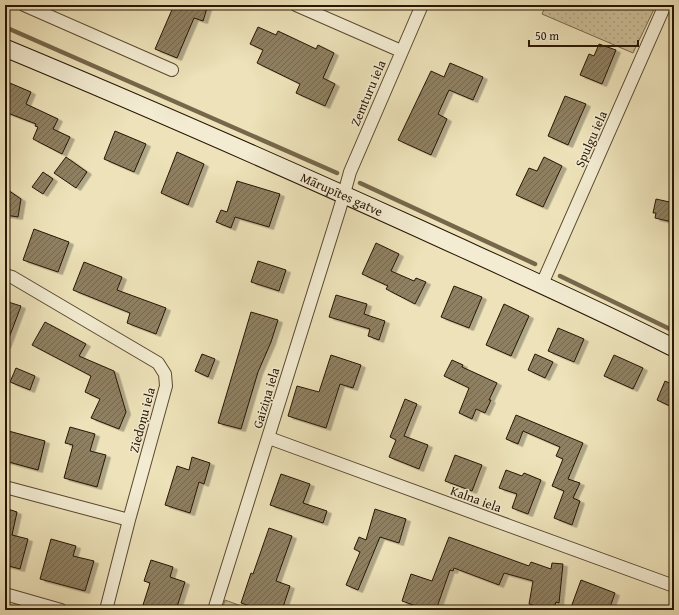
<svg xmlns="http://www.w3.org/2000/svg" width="679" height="615" font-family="'Gentium Book Plus',serif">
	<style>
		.green { fill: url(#green-dots); stroke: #7a6a4e }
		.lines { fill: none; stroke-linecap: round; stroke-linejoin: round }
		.stream { stroke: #76674b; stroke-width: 4.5 }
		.building { fill: url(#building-hatch); stroke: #281603; filter: url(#shadow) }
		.street-casing { stroke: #594930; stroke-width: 14 }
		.secondary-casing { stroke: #281603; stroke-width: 19 }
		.street { stroke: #f3ecd2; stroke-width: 12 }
		.secondary { stroke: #f3ecd2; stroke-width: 17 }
		.labels { text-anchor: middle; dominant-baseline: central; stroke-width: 3; stroke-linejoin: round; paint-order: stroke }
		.street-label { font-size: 13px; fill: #281603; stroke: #f3ecd2 }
	</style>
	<defs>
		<pattern id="green-dots" width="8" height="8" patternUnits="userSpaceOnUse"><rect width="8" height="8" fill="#ccbf9a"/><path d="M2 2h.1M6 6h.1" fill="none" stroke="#afa383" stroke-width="1.8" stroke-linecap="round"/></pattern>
		<pattern id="building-hatch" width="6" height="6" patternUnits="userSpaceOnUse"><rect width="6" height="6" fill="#8e8062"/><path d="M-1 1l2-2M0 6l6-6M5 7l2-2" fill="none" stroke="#74684f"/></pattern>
		<filter id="shadow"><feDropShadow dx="4.5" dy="2.5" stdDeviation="0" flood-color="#0004"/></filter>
	</defs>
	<rect width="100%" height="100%" fill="#ede2b9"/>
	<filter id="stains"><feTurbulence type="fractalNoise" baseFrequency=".005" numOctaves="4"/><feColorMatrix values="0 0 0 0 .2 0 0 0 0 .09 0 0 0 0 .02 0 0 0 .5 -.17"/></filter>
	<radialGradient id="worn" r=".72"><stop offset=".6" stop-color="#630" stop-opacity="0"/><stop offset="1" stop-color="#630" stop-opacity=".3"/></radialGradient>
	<!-- green -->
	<path class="green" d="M546,5H656L633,53L542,14Z
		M225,600L252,610H222Z"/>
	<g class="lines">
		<!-- stream -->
		<path class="stream" d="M5,27L337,173
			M360,183L535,264
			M560,276L674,331"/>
	</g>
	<!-- building -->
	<path class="building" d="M174,5H208L203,21L194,18L177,58L155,49Z
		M258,27L276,35L278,31L316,49L318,45L334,53L323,78L335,84L325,106L296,93L300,84L257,63L263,50L250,44Z
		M599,44L616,50L602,84L580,75L589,54L594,56Z
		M450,63L483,77L473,100L449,90L438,114L447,119L431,155L398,140L431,71L444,77Z
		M5,81L31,92L26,104L58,119L53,129L70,137L62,154L33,139L38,127L35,126L36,124L5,112Z
		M565,96L586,104L568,145L548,136Z
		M115,131L146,144L134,172L104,159Z
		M177,152L204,164L188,205L161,193Z
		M66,157L87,172L76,188L54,173Z
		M544,157L562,166L543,207L516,195L529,168L537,171Z
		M43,172L53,179L43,194L32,187Z
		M237,181L280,194L269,227L235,217L231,228L216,222L221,210L227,212Z
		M5,188L21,199L18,217L5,215Z
		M656,199L674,203V215L672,222L655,218L656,213H653Z
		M34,229L69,242L58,272L23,260Z
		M376,243L399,254L391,271L414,281L416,278L426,282L415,304L386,289L388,286L362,274Z
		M258,261L286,270L279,291L251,282Z
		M84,262L122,277L117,290L166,308L156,334L127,323L130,313L73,290Z
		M454,286L482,297L469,328L441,317Z
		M336,295L367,304L364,314L385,321L379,340L368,336L370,329L329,317Z
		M5,301L21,306L6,346L5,345Z
		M504,304L529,316L511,356L486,345Z
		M251,312L278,320L271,342L258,372L241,429L218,423Z
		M45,322L86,344L79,356L114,371L126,412L119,429L91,418L100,399L85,392L91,376L32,345Z
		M558,328L584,339L574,362L548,351Z
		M202,354L215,359L208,377L195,371Z
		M535,354L553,362L545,378L528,370Z
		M331,355L361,365L353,388L340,384L326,428L288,416L297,386L319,392Z
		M614,355L643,368L633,389L604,376Z
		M452,360L463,365L462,367L497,383L489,400H491L485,413L476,409L472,419L459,413L469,388L444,376Z
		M16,368L35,376L30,390L10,382Z
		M665,381L674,385V408L657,400Z
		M405,399L417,404L404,436L428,445L419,469L389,457L396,440L390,437Z
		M516,415L583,443L568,479L580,483L573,498L580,501L572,525L554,518L564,491L552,486L563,459L556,456L560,447L523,431L518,444L506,439Z
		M70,427L95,434L90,451L106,455L97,487L64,478L73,445L65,443Z
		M5,430L45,441L38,470L5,461Z
		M455,455L482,465L472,491L445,481Z
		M192,457L210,463L204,484L199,482L190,513L165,505L177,466L189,470Z
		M506,470L522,476L524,473L541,480L528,514L512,508L517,494L499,488Z
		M281,474L310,484L303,503L327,511L323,523L270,505Z
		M5,508L17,512L12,535L28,539L20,569L5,565Z
		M375,509L406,519L399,543L380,537L358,590L346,585L360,552L354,549L359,537L366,540Z
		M269,528L292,536L276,581L290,586L282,610H262L241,603L251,573L253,574Z
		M449,537L529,566L531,562L551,569L552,563L563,564L559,603L556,602L553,610H535L536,606L529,604L533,581L504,573L499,585L454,568L453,571L450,570L436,610H427L402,601L411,574L432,581Z
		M51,539L76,546L73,556L94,561L85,591L40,579Z
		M151,560L173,567L170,577L185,582L176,610H158L143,605L150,583L144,581Z
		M581,580L615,593L609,610H570Z"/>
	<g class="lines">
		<defs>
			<path id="street" d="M24,5L172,70
				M296,5L401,51
				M5,275L12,277L158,363L165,374L166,386L129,520L106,610
				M542,284L665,5
				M269,438L674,586
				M5,487L129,520
				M5,594L61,610
				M214,610L340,208L350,172L422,5"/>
			<g id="secondary">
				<path id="s1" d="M5,48C145,106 283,167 420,229C505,268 591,306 674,348"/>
			</g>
		</defs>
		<!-- street casing -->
		<use href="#street" class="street-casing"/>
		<!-- secondary casing -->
		<use href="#secondary" class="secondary-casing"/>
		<!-- street -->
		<use href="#street" class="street"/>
		<!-- secondary -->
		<use href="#secondary" class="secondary"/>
	</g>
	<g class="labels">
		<!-- street labels -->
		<g class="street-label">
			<text transform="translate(368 93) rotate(-67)">Zemturu iela</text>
			<text transform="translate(591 139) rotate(-66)">Spulgu iela</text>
			<text stroke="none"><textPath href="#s1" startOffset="367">Mārupītes gatve</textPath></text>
			<text transform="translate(266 398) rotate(-73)">Gaiziņa iela</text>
			<text transform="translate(142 420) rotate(-75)">Ziedoņu iela</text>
			<text transform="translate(476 499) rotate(20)">Kalna iela</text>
		</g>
	</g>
	<!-- margin -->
	<rect width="679" height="615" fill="none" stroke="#ede2b9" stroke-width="20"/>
	<rect x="6" y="6" width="667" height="603" fill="none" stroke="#281603" stroke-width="2"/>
	<rect x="10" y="10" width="659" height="595" fill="none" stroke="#281603"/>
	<!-- scale -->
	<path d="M529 40v6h109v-6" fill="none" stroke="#281603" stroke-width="2"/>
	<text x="535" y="40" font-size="12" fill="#281603" stroke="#f3ecd2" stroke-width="3" paint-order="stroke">50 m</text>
	<rect width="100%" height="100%" filter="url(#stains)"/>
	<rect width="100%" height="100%" fill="url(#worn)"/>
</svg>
